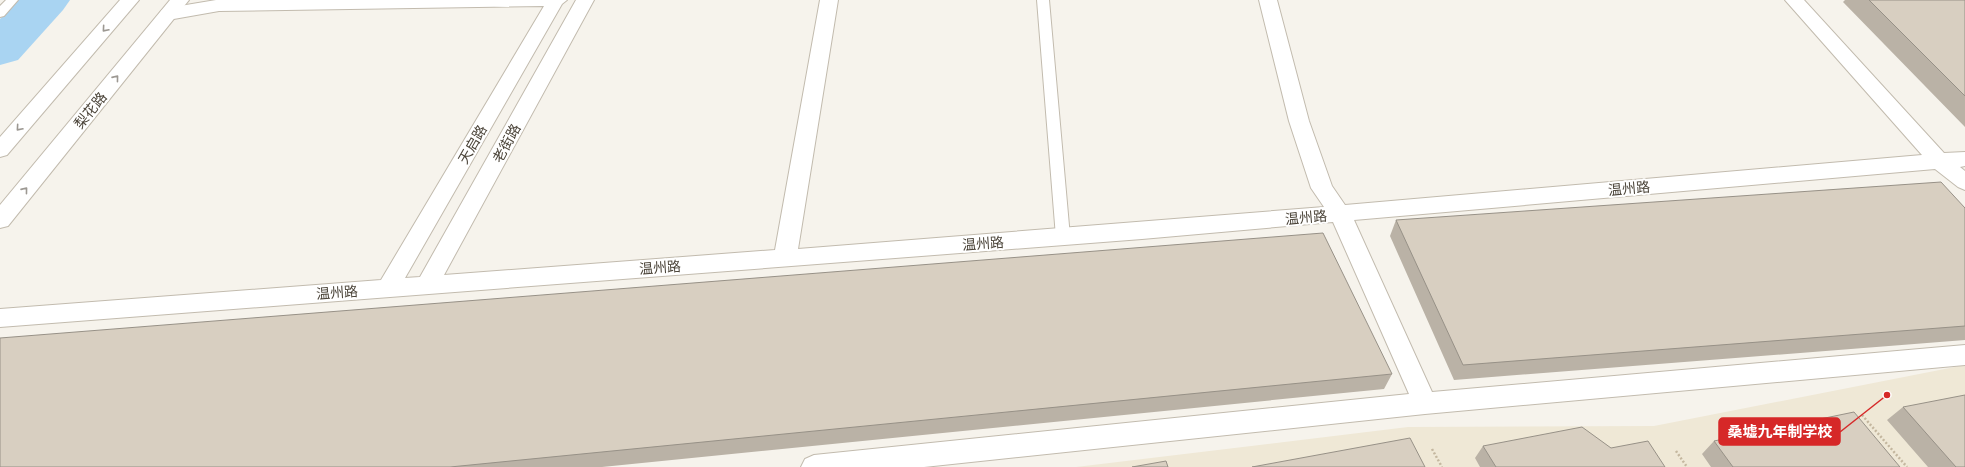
<svg xmlns="http://www.w3.org/2000/svg" width="1965" height="467" font-family="Manrope,'Noto Sans SC',sans-serif">
	<style>
		.education { fill: #efe8d6 }
		.lines { fill: none; stroke-linecap: round; stroke-linejoin: round }
		.river { fill: #a9d4f2; fill-rule: evenodd }
		.service-casing { stroke: #c2bbae; stroke-width: 2 }
		.minor-casing { stroke: #c2bbae; stroke-width: 2 }
		.tertiary-casing { stroke: #c2bbae; stroke-width: 2 }
		.path { stroke: #c4b79f; stroke-width: 2.5; stroke-dasharray: 2 2; stroke-linecap: butt }
		.service { fill: #fff; fill-rule: evenodd }
		.minor { fill: #fff; fill-rule: evenodd }
		.tertiary { fill: #fff; fill-rule: evenodd }
		.wall { fill: #bab2a6 }
		.building { fill: #d8cfc1; stroke: #979187 }
		.oneway { stroke: #9c9892 }
		.labels { text-anchor: middle; dominant-baseline: central; stroke-width: 4; stroke-linejoin: round; paint-order: stroke }
		.street-label { font-size: 14px; fill: #4b4439; stroke: #fff }
		.leader { fill: none; stroke: #d62828; stroke-width: 1.5 }
		.callout-dot { fill: #d62828; stroke: #fff; stroke-width: 1.5 }
		.callout { fill: #d62828; stroke: #d62828; stroke-width: 1.5 }
		.callout-label { font-size: 15px; text-anchor: middle; font-weight: bold; fill: #fff }
	</style>
	<rect width="100%" height="100%" fill="#f6f3ec"/>
	<!-- education -->
	<path class="education" d="M1965,365V467H1076L1408,427L1654,426Z"/>
	<g class="lines">
		<!-- river -->
		<path class="river" d="M19,0H70L63,10L18,60L0,65V19Z"/>
		<defs>
			<path id="service" d="M6,0H18L4,16L0,17V6Z
				M1037,0H1049L1070,237L1068,241L1063,242L1058,241L1056,237Z"/>
			<path id="minor" d="M216,0H567L562,4L405,278L420,277L576,0H594L444,275L775,250L820,0H838L798,249L1324,207L1311,188L1289,121L1259,0H1277L1309,121L1332,186L1345,205L1922,155L1785,0H1804L1944,153L1965,152V166L1960,167L1965,171V190L1958,187L1935,169L1354,220L1432,392L1965,345V365L1425,414L924,467H801L805,459L814,455L1409,394L1333,222L1142,239L0,327V309L381,280L544,6L219,11L168,20L162,18L159,14L162,10L168,8Z"/>
			<path id="tertiary" d="M120,0H139L7,155L0,157V137Z
				M170,0H189L8,226L0,228V205Z"/>
		</defs>
		<!-- service casing -->
		<use href="#service" class="service-casing"/>
		<!-- minor casing -->
		<use href="#minor" class="minor-casing"/>
		<!-- tertiary casing -->
		<use href="#tertiary" class="tertiary-casing"/>
		<!-- path -->
		<path class="path" d="M1862,415L1907,467
			M1432,449L1442,467
			M1676,451L1687,467"/>
		<!-- service -->
		<use href="#service" class="service"/>
		<!-- minor -->
		<use href="#minor" class="minor"/>
		<!-- tertiary -->
		<use href="#tertiary" class="tertiary"/>
	</g>
	<!-- wall -->
	<path class="wall" d="M1845,0H1965V127L1843,2Z
		M1965,208V340L1454,380L1390,236L1396,220Z
		M1392,374L1384,389L602,467H0Z
		M1903,407L1965,467H1928L1887,420Z
		M1714,441L1900,467H1711L1702,454Z
		M1483,446L1611,448L1665,467H1480L1475,458Z"/>
	<!-- building -->
	<path class="building" d="M1869,0H1965V96Z
		M1941,182L1965,208V326L1463,365L1396,220Z
		M1323,233L1392,374L450,467H0V338Z
		M1965,395V467H1956L1903,407Z
		M1854,412L1900,467H1733L1714,441Z
		M1582,427L1611,448L1648,441L1665,467H1496L1483,446Z
		M1410,438L1425,467H1252Z
		M1166,461L1168,467H1132Z"/>
	<!-- one-way arrows -->
	<defs><path id="oneway-chevron" d="M-2-3.5L2.5 0L-2 3.5" fill="none" stroke-width="1.6" stroke-linecap="round" stroke-linejoin="round"/></defs>
	<g class="oneway">
		<use href="#oneway-chevron" transform="translate(105 29) rotate(131)"/>
		<use href="#oneway-chevron" transform="translate(116 78) rotate(-51)"/>
		<use href="#oneway-chevron" transform="translate(19 128) rotate(131)"/>
		<use href="#oneway-chevron" transform="translate(25 190) rotate(-51)"/>
	</g>
	<g class="labels">
		<!-- street labels -->
		<g class="street-label">
			<text transform="translate(90 110) rotate(-51)">梨花路</text>
			<text transform="translate(506 143) rotate(-61)">老街路</text>
			<text transform="translate(472 144) rotate(-60)">天启路</text>
			<text transform="translate(1629 188) rotate(-5)">温州路</text>
			<text transform="translate(1306 217) rotate(-5)">温州路</text>
			<text transform="translate(983 243) rotate(-4)">温州路</text>
			<text transform="translate(660 267) rotate(-4)">温州路</text>
			<text transform="translate(337 292) rotate(-4)">温州路</text>
		</g>
	</g>
	<!-- callouts -->
	<path class="leader" d="M1887 395L1840 432"/>
	<circle class="callout-dot" cx="1887" cy="395" r="4"/>
	<rect class="callout" x="1719" y="418" width="121" height="27" rx="4"/>
	<g class="callout-label">
		<text x="1780" y="437">桑墟九年制学校</text>
	</g>
</svg>
